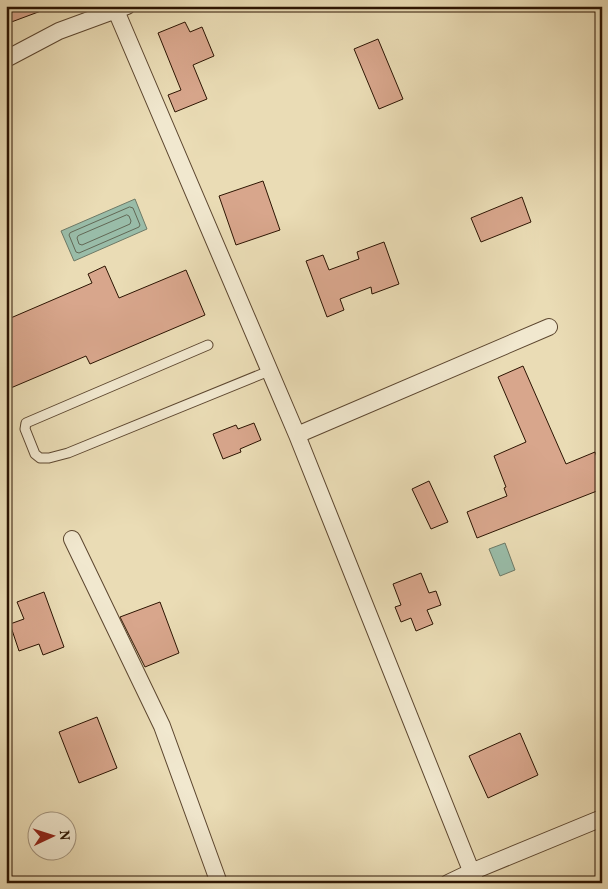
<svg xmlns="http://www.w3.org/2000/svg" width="608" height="889" font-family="Vollkorn,serif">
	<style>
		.water { fill: #99bca8; stroke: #6d7966 }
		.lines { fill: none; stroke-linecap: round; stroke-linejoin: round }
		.shore { stroke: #626855; stroke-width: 1 }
		.building { fill: #d8a68c; stroke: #2c1402 }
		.lane-casing { stroke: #5c462f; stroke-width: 11 }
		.street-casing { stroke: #5c462f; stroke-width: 18 }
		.lane { stroke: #f1e8cf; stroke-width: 9 }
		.street { stroke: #f1e8cf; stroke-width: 16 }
	</style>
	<rect width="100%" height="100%" fill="#eadcb5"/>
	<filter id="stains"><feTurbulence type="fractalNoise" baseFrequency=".004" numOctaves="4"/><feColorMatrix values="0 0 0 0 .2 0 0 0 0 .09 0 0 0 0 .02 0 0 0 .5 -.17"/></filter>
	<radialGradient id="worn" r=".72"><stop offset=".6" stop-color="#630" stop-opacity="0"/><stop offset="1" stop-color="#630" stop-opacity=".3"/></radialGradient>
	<!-- water -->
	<path class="water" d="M135,199L147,229L74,261L61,231Z
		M505,543L515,570L500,576L489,549Z"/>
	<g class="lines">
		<!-- shore -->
		<path class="shore" d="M130,207L133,208L140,225L139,227L79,253L76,252L69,235L70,233Z
			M127,215L129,216L131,221L130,224L82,245L79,244L77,238L78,236Z"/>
	</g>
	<!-- building -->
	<path class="building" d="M6,6H48L49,8L6,24Z
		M185,22L190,32L202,27L214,56L193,65L207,99L175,112L168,95L181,90L158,33Z
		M378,39L403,99L379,109L354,49Z
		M263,181L280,230L236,245L219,196Z
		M522,197L531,222L481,242L471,218Z
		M384,242L399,284L372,294L371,287L340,299L344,310L327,317L306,261L323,255L329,270L359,259L357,252Z
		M105,266L119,298L186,270L205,315L90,364L86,356L6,390V320L92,283L88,274Z
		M523,366L566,464L595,452L602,470V489L477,538L467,512L507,496L504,488L506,487L494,456L526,442L498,377Z
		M254,423L261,440L240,449L241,452L223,459L213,434L236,425L238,429Z
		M429,481L448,522L431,529L412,489Z
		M421,573L429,593L436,591L441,605L427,610L433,624L416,631L411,618L401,622L395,607L401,605L393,584Z
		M44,592L64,647L43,655L39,644L19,651L10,624L24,619L17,602Z
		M160,602L179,653L145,667L120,617Z
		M97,717L117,768L79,783L59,732Z
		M520,733L538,775L488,798L469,756Z"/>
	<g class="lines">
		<defs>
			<path id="lane" d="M208,345L26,423L25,429L35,454L40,458H49L68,453L269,371"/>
			<path id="street" d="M114,6L297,435L476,883
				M6,59L59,31L127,6
				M297,435L549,327
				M72,539L162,726L219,883
				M448,883L471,872L602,818"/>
		</defs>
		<!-- lane casing -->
		<use href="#lane" class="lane-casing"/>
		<!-- street casing -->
		<use href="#street" class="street-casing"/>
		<!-- lane -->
		<use href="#lane" class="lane"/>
		<!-- street -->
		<use href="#street" class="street"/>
	</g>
	<!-- margin -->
	<rect width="608" height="889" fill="none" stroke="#eadcb5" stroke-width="25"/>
	<rect x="8" y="8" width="593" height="874" fill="none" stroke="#2c1402" stroke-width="2.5"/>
	<rect x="12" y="12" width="583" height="864" fill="none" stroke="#2c1402"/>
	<!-- north arrow -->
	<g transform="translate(52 836) rotate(86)"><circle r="24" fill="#f1e8cf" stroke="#a2937d"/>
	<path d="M0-4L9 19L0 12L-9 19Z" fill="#8f2418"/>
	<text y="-8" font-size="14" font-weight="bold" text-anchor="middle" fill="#2c1402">N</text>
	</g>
	<rect width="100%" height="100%" filter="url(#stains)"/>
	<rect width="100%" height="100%" fill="url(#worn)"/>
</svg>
